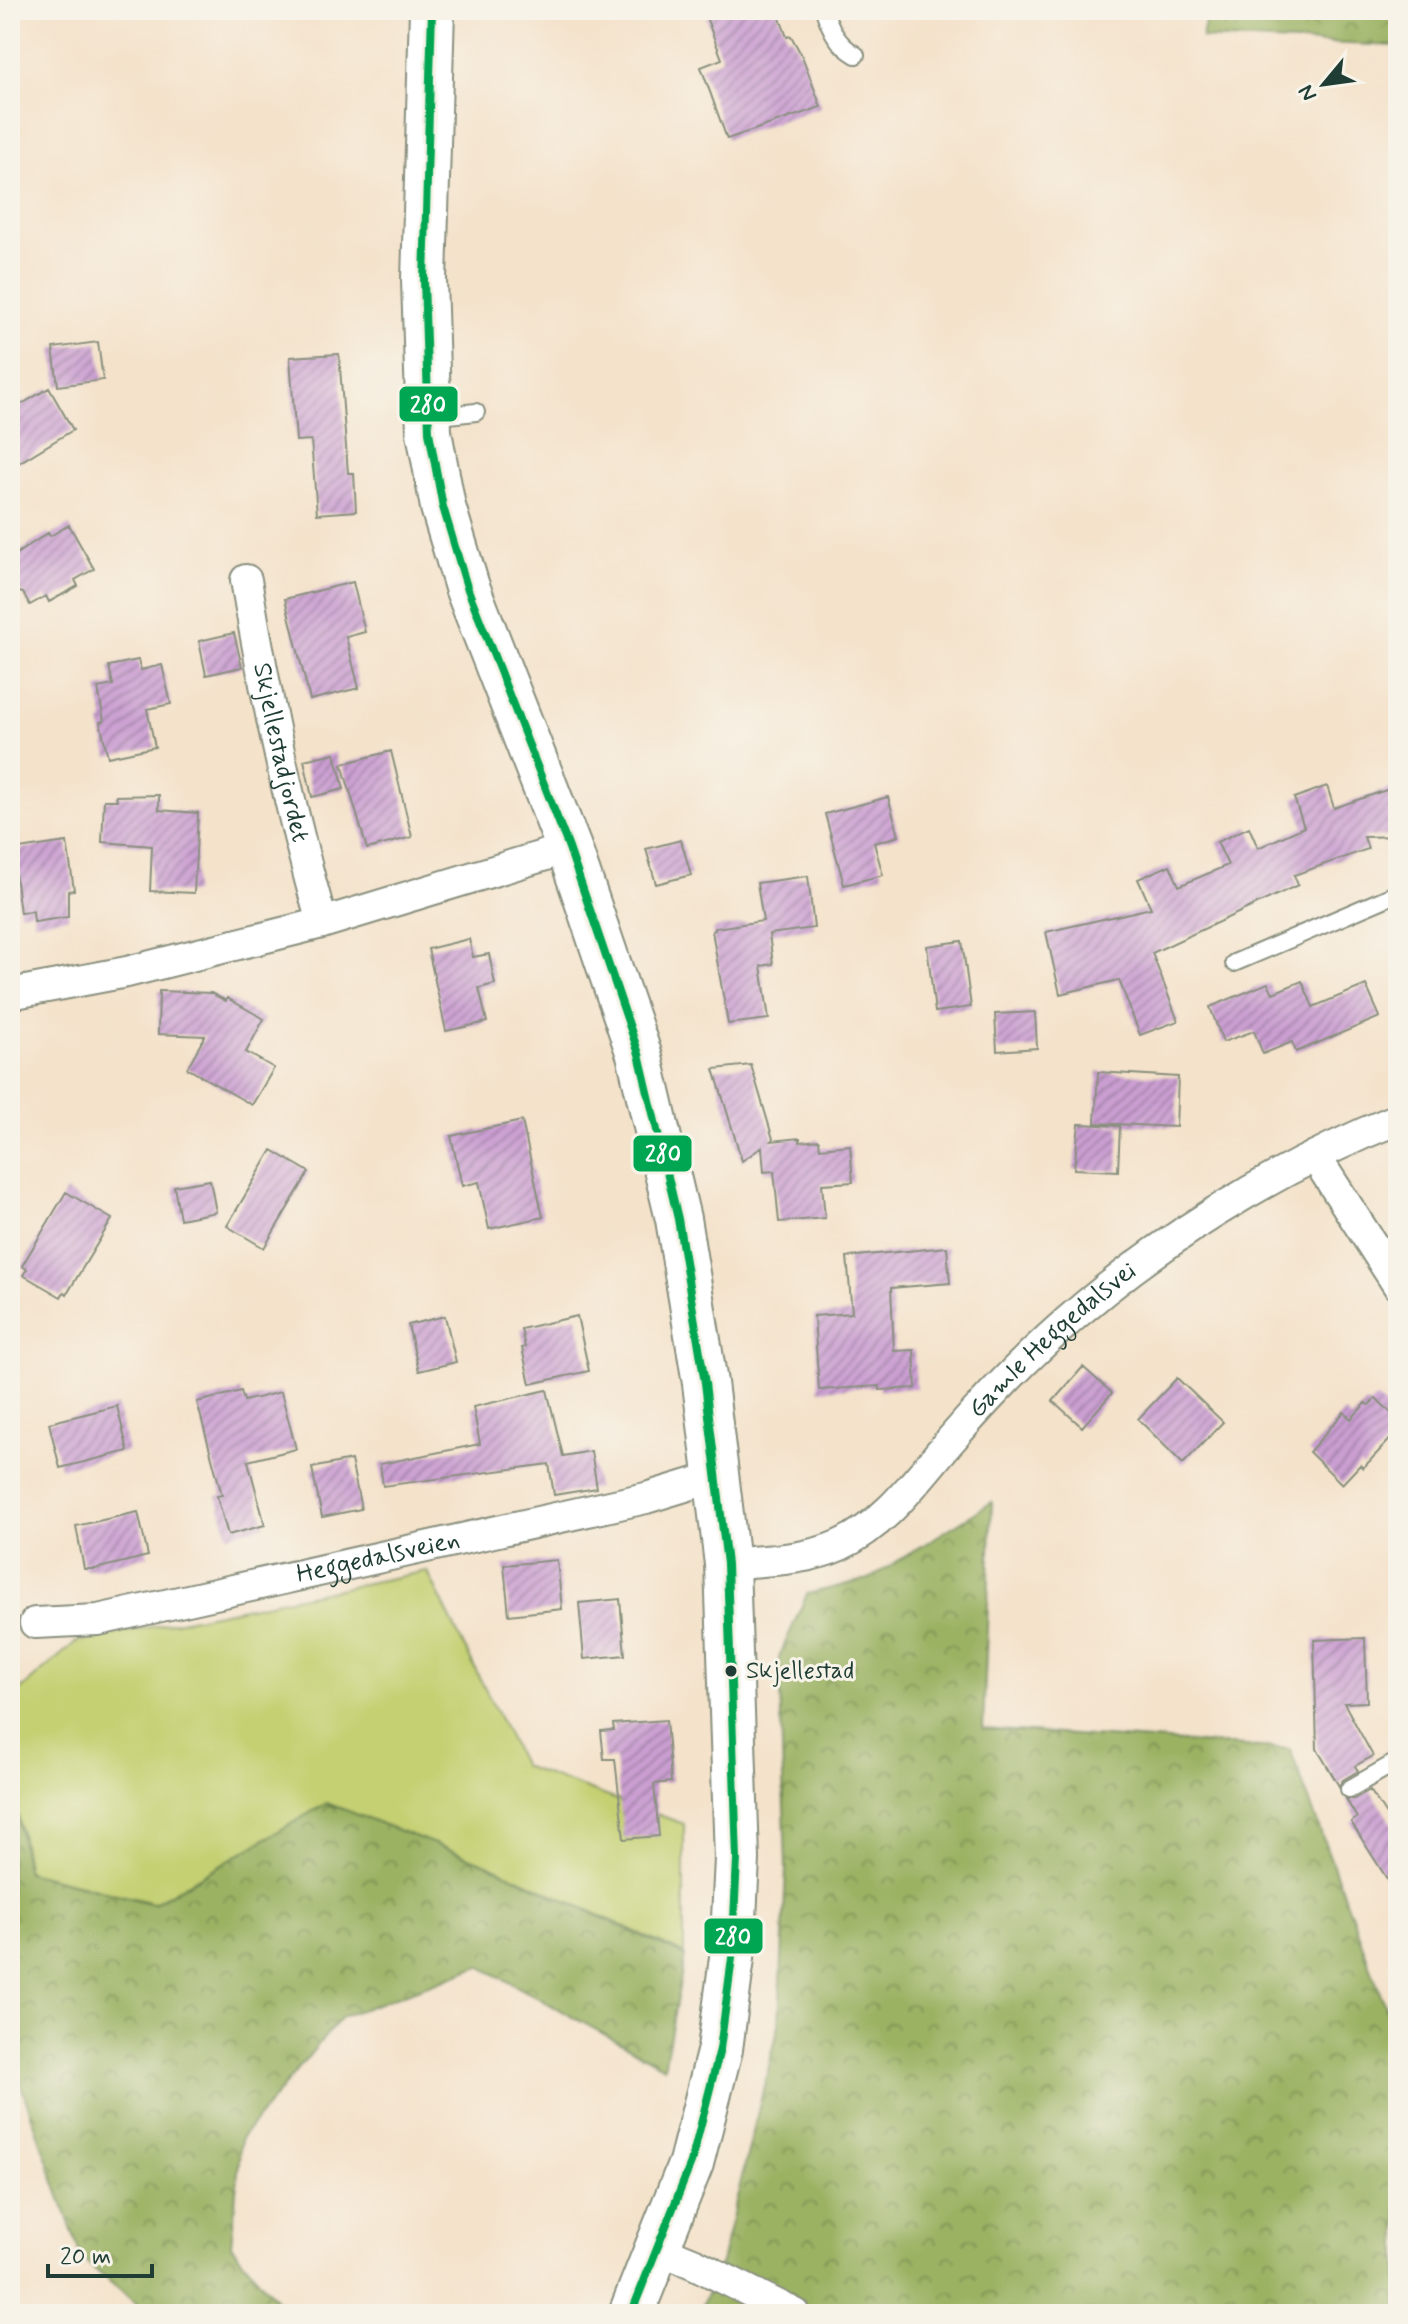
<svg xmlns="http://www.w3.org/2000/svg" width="1408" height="2324" font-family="Mynerve,sans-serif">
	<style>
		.grass { fill: #c4d072; stroke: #728653; stroke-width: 2 }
		.forest { fill: url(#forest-crowns); stroke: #5d784c; stroke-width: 2 }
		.building { fill: url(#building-hatch) }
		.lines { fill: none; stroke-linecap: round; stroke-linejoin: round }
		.service-casing { stroke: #8a907f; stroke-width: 20 }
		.minor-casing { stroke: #8a907f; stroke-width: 34 }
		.secondary-casing { stroke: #8a907f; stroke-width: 48 }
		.service { stroke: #fff; stroke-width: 16 }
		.minor { stroke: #fff; stroke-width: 30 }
		.secondary { stroke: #fff; stroke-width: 44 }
		.bus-1-casing { stroke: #f7f3e8; stroke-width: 14 }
		.bus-1 { stroke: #00a651; stroke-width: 8 }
		.bus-dot { fill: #1f3d34; stroke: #f7f3e8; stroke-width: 3 }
		.labels { text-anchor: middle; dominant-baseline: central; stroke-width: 6; stroke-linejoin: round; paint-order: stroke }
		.bus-label { font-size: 24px; fill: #1f3d34; stroke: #f7f3e8; text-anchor: start }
		.street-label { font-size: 26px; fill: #1f3d34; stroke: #f7f3e8 }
		.line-badge { stroke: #f7f3e8; stroke-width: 3 }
		.badge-label { font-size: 22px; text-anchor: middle; font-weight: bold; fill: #fff }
	</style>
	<defs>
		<pattern id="forest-crowns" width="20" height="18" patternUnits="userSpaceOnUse" patternTransform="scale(2)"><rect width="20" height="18" fill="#9bb264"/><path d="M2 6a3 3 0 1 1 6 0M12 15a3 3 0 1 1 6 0" fill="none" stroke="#7e9253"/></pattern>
		<pattern id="building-hatch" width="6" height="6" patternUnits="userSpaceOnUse" patternTransform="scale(2)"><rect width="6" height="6" fill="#ca9ed1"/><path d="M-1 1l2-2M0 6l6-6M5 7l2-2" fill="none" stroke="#a382aa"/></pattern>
	</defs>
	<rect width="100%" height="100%" fill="#f7f3e8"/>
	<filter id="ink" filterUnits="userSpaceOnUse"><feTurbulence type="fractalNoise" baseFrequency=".0125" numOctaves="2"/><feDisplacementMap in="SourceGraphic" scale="16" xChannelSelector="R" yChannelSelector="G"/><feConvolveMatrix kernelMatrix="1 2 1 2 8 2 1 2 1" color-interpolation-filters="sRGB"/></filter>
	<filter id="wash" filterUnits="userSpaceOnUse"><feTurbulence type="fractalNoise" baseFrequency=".006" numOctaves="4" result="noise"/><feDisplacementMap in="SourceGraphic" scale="32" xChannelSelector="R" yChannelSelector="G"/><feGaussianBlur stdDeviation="1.8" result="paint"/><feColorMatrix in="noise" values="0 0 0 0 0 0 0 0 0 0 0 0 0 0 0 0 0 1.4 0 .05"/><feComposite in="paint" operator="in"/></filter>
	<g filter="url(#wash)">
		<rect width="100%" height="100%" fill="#f4e2ca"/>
		<!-- grass -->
		<path class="grass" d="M427,1571L523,1766L684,1824V1954L487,1864L327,1803L154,1903L28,1872L10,1772V1699L76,1642Z"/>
		<!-- forest -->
		<path class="forest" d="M1207,10H1398V46L1202,38Z
			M992,1502L983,1729L1290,1749L1398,2041V2314H698L721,2263L779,2025L786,1869L779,1657L807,1594L869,1579Z
			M10,1772L27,1872L154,1904L327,1803L487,1864L685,1956L664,2067L480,1966L341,2017L241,2138L231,2246L288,2314H149L82,2259L10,2054Z"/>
		<g id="blocks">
			<!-- building -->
			<path class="building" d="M725,10H777L787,37L791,36L802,56L821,107L727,139L701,67L722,59L706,17Z
				M98,342L103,380L58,386L53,348Z
				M339,354L348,473H354L356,511L317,514L311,440L296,441L290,357Z
				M49,388L73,430L20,462L10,444V411Z
				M69,525L94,569L75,580L78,586L49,602L46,596L30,605L23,593L10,590V558L48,533L50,536Z
				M353,582L365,632L346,637L359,688L310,700L285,599Z
				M234,633L242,667L206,675L199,641Z
				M138,660L141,670L162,665L171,704L147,709L155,747L108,757L100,722L104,721L98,688L113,685L109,666Z
				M391,751L412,837L367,849L342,764Z
				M335,753L344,789L312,797L304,760Z
				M1327,786L1334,808L1398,786V836L1364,837L1368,849L1294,875L1298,885L1152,953L1178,1021L1140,1035L1119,980L1060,994L1046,932L1151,908L1138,879L1170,865L1179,886L1228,865L1217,842L1249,827L1258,848L1304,827L1294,798Z
				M159,795V810L198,813L194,893L150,891L152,846L102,842L104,800H117L116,796Z
				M888,797L899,836L874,843L883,875L844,885L825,814Z
				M681,840L691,875L656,884L646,849Z
				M67,842L74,890L68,891V917L34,922L33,911L20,913L12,850Z
				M808,876L814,928L769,934L773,964L761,966L769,1019L728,1024L712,931L715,930V928L763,921L757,883Z
				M469,939L473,957L489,954L495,984L479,988L487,1022L446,1031L428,949Z
				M962,941L971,1007L935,1012L927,946Z
				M1302,981L1313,1007L1366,985L1380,1017L1296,1052L1292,1042L1263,1054L1254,1031L1223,1042L1210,1007L1268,983L1273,993Z
				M159,991L211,993L226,1001L227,998L264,1019L246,1052L274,1068L252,1105L187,1068L205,1036L158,1034Z
				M1035,1012L1037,1048L997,1051L995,1014Z
				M751,1065L773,1139L771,1141L800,1138V1142L819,1140L820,1148L850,1145L853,1182L822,1184L825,1218L779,1222L774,1171L764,1172L762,1147L742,1161L714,1069Z
				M1098,1072L1178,1077L1176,1127L1095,1123Z
				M522,1121L543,1217L489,1229L479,1182L462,1186L451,1136Z
				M1079,1124L1120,1126L1118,1171L1074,1169Z
				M272,1150L309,1172L264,1248L227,1226Z
				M210,1180L216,1212L180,1219L174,1186Z
				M66,1192L112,1219L67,1294L64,1292L61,1297L23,1275L27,1269L22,1266Z
				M947,1247L950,1283L891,1288L894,1351L914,1350L916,1388L880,1390L879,1386L819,1390L814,1316L852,1313L847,1257Z
				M445,1316L456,1362L419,1371L408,1325Z
				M577,1316L589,1371L530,1384L522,1348L525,1347L521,1329Z
				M1083,1367L1112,1393L1082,1427L1053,1401Z
				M1177,1378L1223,1422L1183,1464L1138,1419Z
				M547,1390L563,1456L591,1451L597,1488L554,1495L549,1464L383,1486L380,1464L480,1444L473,1407Z
				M241,1391L244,1401L281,1392L296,1449L248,1461L265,1525L228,1535L217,1496L222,1495L197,1402Z
				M1376,1398L1398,1420V1431L1363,1468L1360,1465L1342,1484L1309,1452L1344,1412L1351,1419L1366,1403L1369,1405Z
				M117,1406L128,1451L60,1468L49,1423Z
				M351,1460L361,1509L322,1517L312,1468Z
				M138,1512L148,1556L95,1569H84L76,1526Z
				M557,1560L562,1609L509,1615L504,1565Z
				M620,1599L625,1655L584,1659L579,1603Z
				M1365,1638L1367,1702L1344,1703L1373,1756L1355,1766L1358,1771L1343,1780L1339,1786L1317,1749L1314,1640Z
				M666,1720L671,1782L654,1784L659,1836L624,1839L615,1759H604L601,1731L614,1730L613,1724Z
				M1370,1790L1398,1833V1896L1351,1822L1357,1818L1346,1799H1354Z"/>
		</g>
	</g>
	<g filter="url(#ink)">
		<use href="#blocks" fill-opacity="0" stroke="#8a907f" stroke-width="2"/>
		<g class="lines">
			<defs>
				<path id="service" d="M824,10C831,30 837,44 856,55
					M430,417L476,412
					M1234,963L1398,893
					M1349,1789L1398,1761"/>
				<g id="minor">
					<path id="s1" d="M246,580C265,695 290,810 322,923"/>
					<path d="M10,994L127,972L322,923L569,848"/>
					<path d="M1315,1156L1398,1285"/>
					<path id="s2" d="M727,1564C765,1560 805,1561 840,1545C886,1524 917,1479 949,1442C981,1405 1014,1370 1050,1337C1148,1247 1274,1168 1398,1119"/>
					<path id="s3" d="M35,1623L98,1620L646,1498L718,1476"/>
					<path d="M656,2248L695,2264L795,2314"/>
				</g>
				<path id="secondary" d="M432,10L424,280L429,432L443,507L467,587L569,848L639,1054L678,1219L705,1383L727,1564L737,1859L732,1958L720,2049L691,2163L631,2314"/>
			</defs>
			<!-- service casing -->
			<use href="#service" class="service-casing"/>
			<!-- minor casing -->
			<use href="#minor" class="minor-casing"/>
			<!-- secondary casing -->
			<use href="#secondary" class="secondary-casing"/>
			<!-- service -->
			<use href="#service" class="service"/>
			<!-- minor -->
			<use href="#minor" class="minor"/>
			<!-- secondary -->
			<use href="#secondary" class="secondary"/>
			<defs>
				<path id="bus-1" d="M432,10L424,280L429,432L443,507L467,587L569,848L639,1054L678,1219L705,1383L727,1564L737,1859L732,1958L720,2049L691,2163L631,2314"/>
			</defs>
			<!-- bus-1 casing -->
			<use href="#bus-1" class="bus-1-casing"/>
			<!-- bus-1 -->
			<use href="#bus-1" class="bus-1"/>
		</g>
	</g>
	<!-- markers -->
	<circle class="bus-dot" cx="731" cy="1671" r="7"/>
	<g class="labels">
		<!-- bus labels -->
		<g class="bus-label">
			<text x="746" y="1671">Skjellestad</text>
		</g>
		<!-- street labels -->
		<g class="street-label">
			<text stroke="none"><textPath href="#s1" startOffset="176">Skjellestadjordet</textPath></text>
			<text stroke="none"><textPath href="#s2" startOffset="412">Gamle Heggedalsvei</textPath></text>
			<text stroke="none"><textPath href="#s3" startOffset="350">Heggedalsveien</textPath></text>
		</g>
	</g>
	<g class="line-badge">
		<rect x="398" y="385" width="61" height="38" rx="8" fill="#00a651"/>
		<rect x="632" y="1134" width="61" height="39" rx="8" fill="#00a651"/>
		<rect x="703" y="1917" width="61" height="38" rx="8" fill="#00a651"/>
	</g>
	<g class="badge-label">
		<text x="428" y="412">280</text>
		<text x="663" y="1161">280</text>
		<text x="733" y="1944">280</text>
	</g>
	<!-- margin -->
	<rect width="1408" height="2324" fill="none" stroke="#f7f3e8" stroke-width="40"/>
	<!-- north arrow -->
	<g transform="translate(1324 84) rotate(241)" stroke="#f7f3e8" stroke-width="6" paint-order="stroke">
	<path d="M0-6L14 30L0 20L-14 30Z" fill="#1f3d34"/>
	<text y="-12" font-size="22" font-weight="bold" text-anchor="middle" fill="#1f3d34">N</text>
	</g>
	<!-- scale -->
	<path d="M48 2264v12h104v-12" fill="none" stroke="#1f3d34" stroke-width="4"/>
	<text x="60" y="2264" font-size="24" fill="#1f3d34" stroke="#f7f3e8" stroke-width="6" paint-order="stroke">20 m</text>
</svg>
